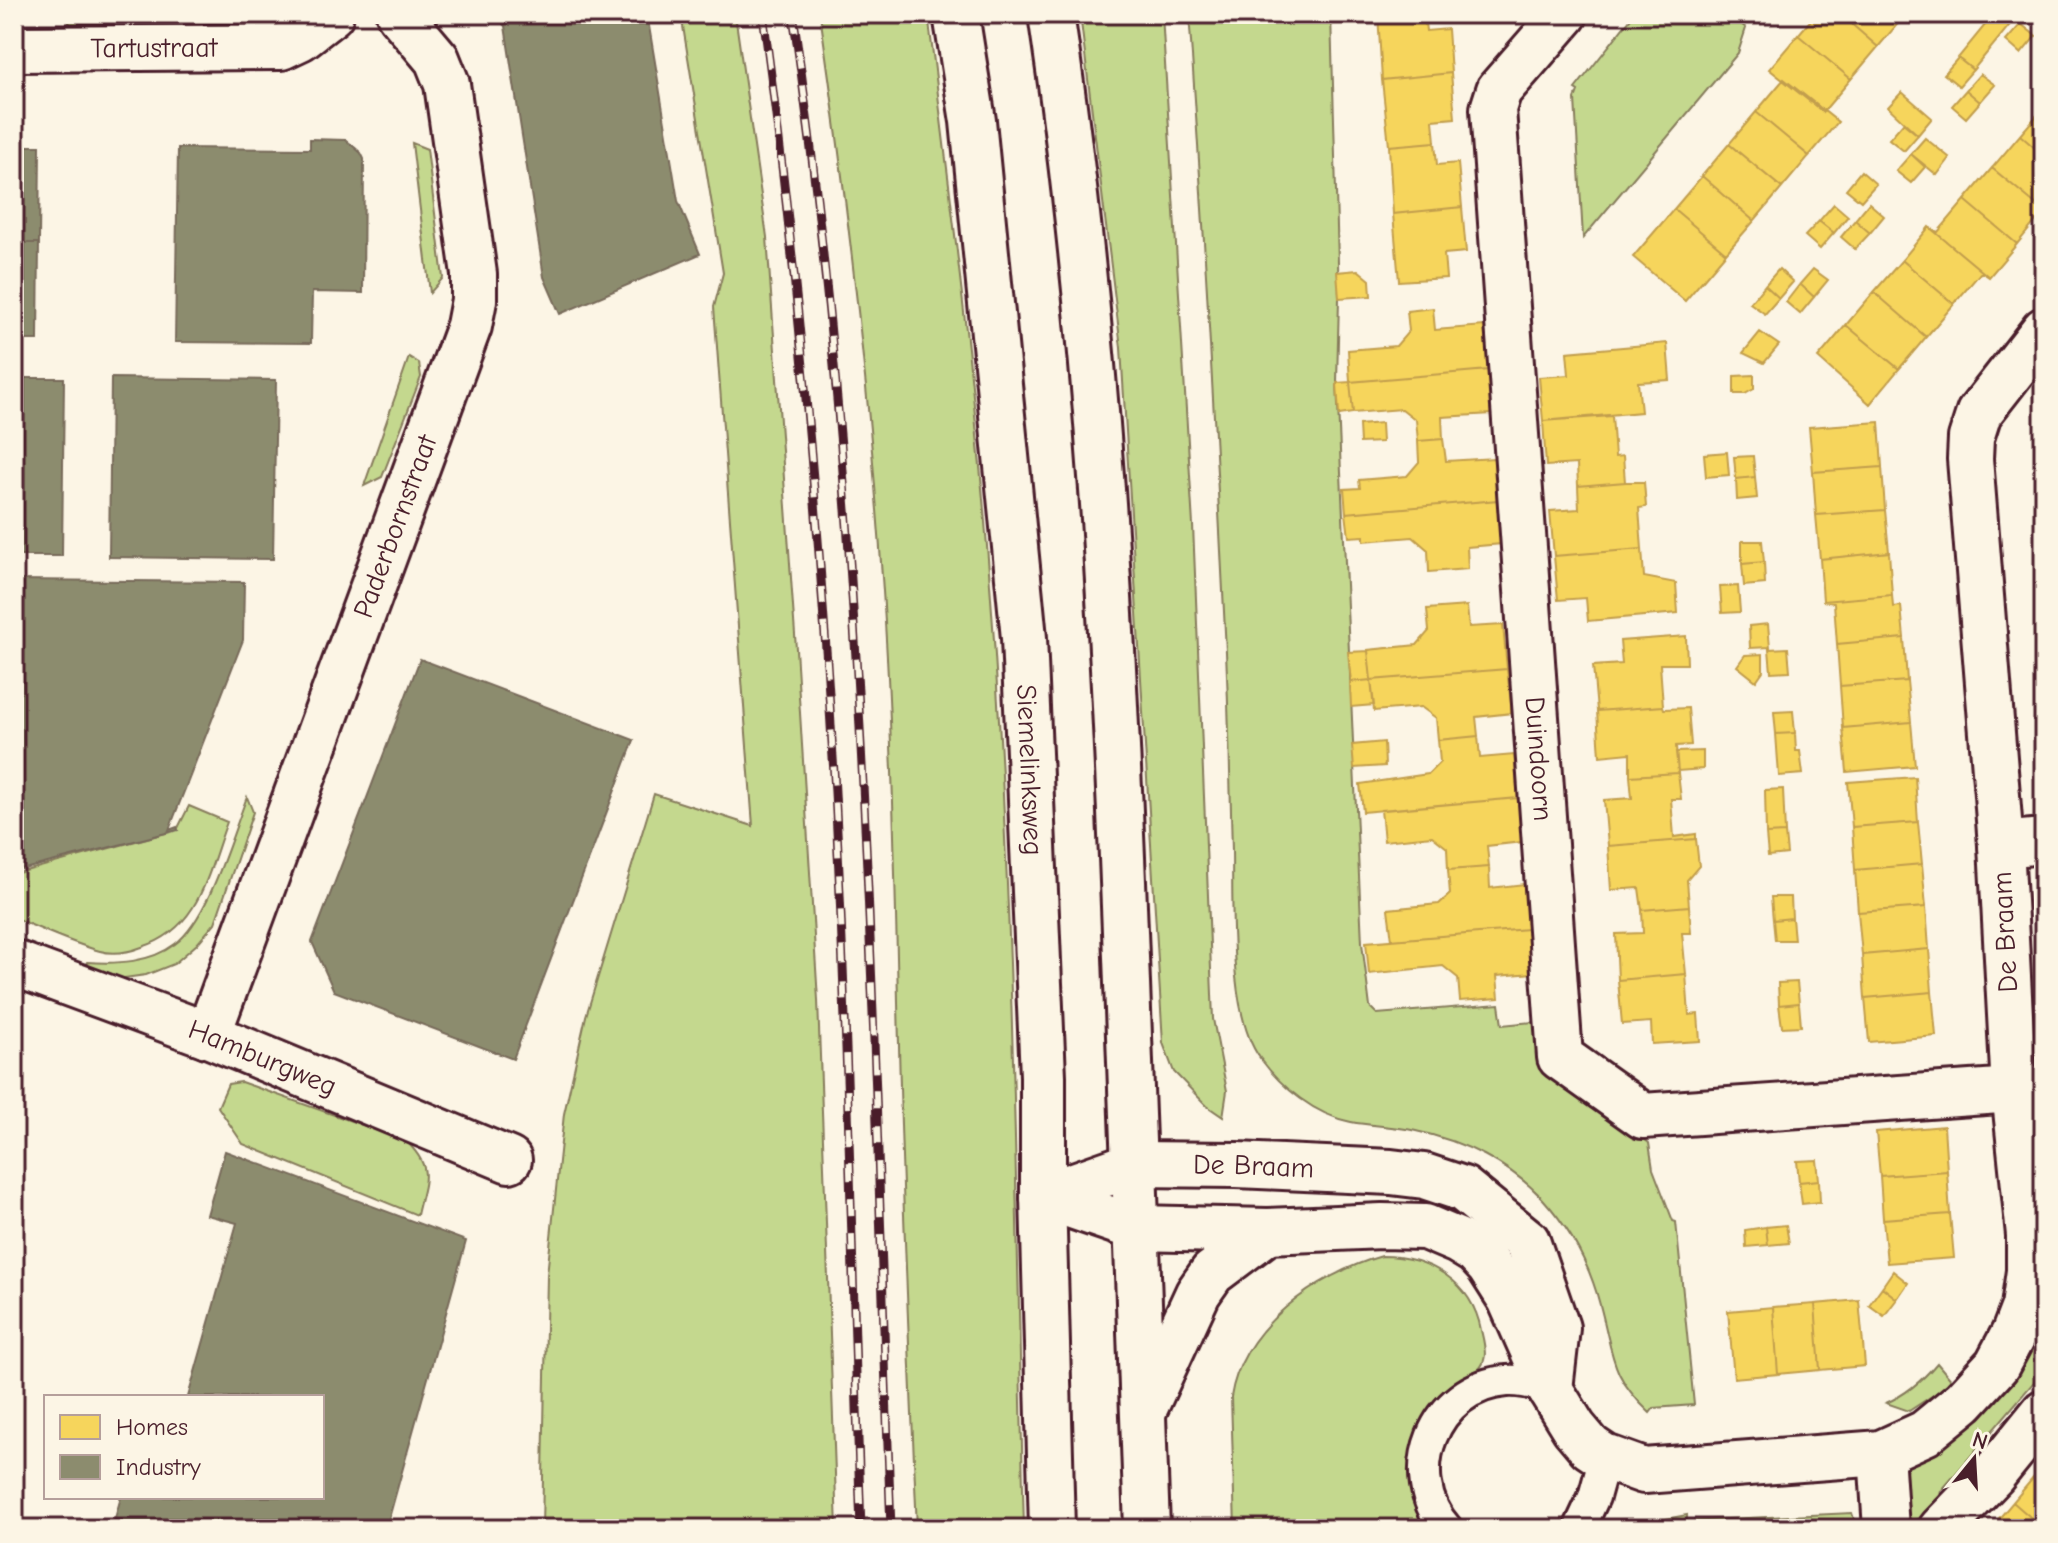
<svg xmlns="http://www.w3.org/2000/svg" width="2058" height="1543" font-family="'Comic Neue',sans-serif">
	<style>
		.green { fill: #c4d88e; stroke: #877c5c; stroke-width: 2 }
		.homes { fill: #f6d55c; stroke: #c29e4d; stroke-width: 2 }
		.industry { fill: #8c8c6e; stroke: #786b5a; stroke-width: 2 }
		.lines { fill: none; stroke-linecap: round; stroke-linejoin: round }
		.lane-casing { stroke: #4a1f2b; stroke-width: 36 }
		.street-casing { stroke: #4a1f2b; stroke-width: 50 }
		.primary-casing { stroke: #4a1f2b; stroke-width: 50 }
		.lane { stroke: #fcf5e5; stroke-width: 30 }
		.street { stroke: #fcf5e5; stroke-width: 44 }
		.primary { stroke: #fcf5e5; stroke-width: 44 }
		.rail-casing { stroke: #4a1f2b; stroke-width: 9 }
		.rail { stroke: #fcf5e5; stroke-width: 6; stroke-dasharray: 18; stroke-linecap: butt }
		.labels { text-anchor: middle; dominant-baseline: central; stroke-width: 8; stroke-linejoin: round; paint-order: stroke }
		.street-label { font-size: 28px; fill: #4a1f2b; stroke: #fcf5e5 }
	</style>
	<rect width="100%" height="100%" fill="#fcf5e5"/>
	<filter id="ink" filterUnits="userSpaceOnUse"><feTurbulence type="fractalNoise" baseFrequency=".0125" numOctaves="2"/><feDisplacementMap in="SourceGraphic" scale="16" xChannelSelector="R" yChannelSelector="G"/><feConvolveMatrix kernelMatrix="1 2 1 2 8 2 1 2 1" color-interpolation-filters="sRGB"/></filter>
	<g filter="url(#ink)">
		<!-- green -->
		<path class="green" d="M63,14H224L198,29H74Z
			M681,14H735L767,237L796,649L818,1000L837,1529H542L547,1275L564,1114L586,1016L654,794L753,826L714,307L723,273Z
			M820,14H928C952,208 977,403 991,598C1014,908 1016,1219 1024,1529H917C911,1394 905,1260 901,1125C896,947 895,769 883,591C870,396 848,207 820,14Z
			M1080,14H1162L1193,525L1213,1019L1227,1091L1223,1117L1207,1106L1174,1072L1163,1043L1121,348Z
			M1189,14H1331L1339,298L1337,383L1362,943L1370,1007L1377,1014L1499,1004L1502,1025L1544,1021L1548,1065L1649,1143L1653,1169L1673,1221L1676,1222L1694,1405L1654,1408L1650,1413C1609,1374 1614,1356 1600,1305C1590,1266 1570,1229 1543,1199C1509,1163 1463,1141 1416,1131C1394,1126 1372,1126 1351,1122C1315,1115 1281,1087 1260,1058C1228,1015 1233,906 1232,851C1230,778 1229,705 1225,632C1215,426 1204,220 1189,14Z
			M1634,14H1729L1746,28L1738,53L1583,238L1575,99L1578,91L1575,89Z
			M412,143L427,149L443,278L430,293Z
			M409,357L419,363L421,377L382,477L364,486Z
			M247,797L253,812L215,923L197,944L174,964L146,975L110,980L82,971L87,962C117,964 150,963 175,944C209,919 231,837 247,797Z
			M189,806L227,822C208,872 200,929 142,947C129,952 114,955 100,951C71,943 42,929 14,918V874L177,830Z
			M241,1082L405,1140C434,1168 425,1179 417,1215L243,1144L218,1107L228,1084Z
			M1382,1256C1429,1256 1472,1282 1481,1330C1483,1339 1487,1352 1484,1360C1481,1373 1465,1377 1456,1382C1407,1415 1395,1482 1427,1529H1235L1231,1397C1242,1327 1317,1274 1382,1256Z
			M2044,1335V1370L1941,1491L1937,1509L1933,1516L1912,1520L1901,1511L1900,1483L1910,1462L1958,1433L1985,1411L2006,1388L2032,1347Z
			M1937,1363L1953,1382L1909,1411L1886,1403C1907,1394 1922,1381 1937,1363Z
			M1852,1513L1857,1529H1629L1634,1525L1687,1515V1521Z"/>
		<!-- homes -->
		<path class="homes" d="M1378,14H1424L1426,31L1448,29L1451,73L1382,80Z
			M1816,14H1840L1878,47L1851,79L1798,35Z
			M1840,14H1906L1878,47Z
			M1994,14H2004L2013,21L1973,70L1958,58Z
			M2021,24L2036,36L2021,54L2006,41Z
			M1798,35L1851,79L1823,112L1769,69Z
			M1958,58L1973,70L1959,86L1944,74Z
			M1451,73L1455,118L1433,120L1435,142L1389,146L1382,80Z
			M1980,74L1995,85L1980,102L1966,90Z
			M1784,79L1838,122L1809,156L1756,112Z
			M1966,90L1980,102L1966,118L1952,106Z
			M1902,92L1932,118L1918,135L1888,107Z
			M2044,107V156L2020,135Z
			M1756,112L1809,156L1782,188L1729,144Z
			M1903,123L1918,135L1904,151L1889,139Z
			M2020,135L2044,156V211L1992,168Z
			M1925,138L1950,158L1937,175L1911,154Z
			M1435,142L1437,165L1458,163L1462,207L1393,214L1389,146Z
			M1729,144L1782,188L1754,221L1702,176Z
			M1911,154L1925,167L1911,183L1896,171Z
			M1992,168L2044,211L2017,244L1965,200Z
			M1861,171L1876,184L1861,201L1846,189Z
			M1702,176L1754,221L1726,253L1674,209Z
			M1965,200L2017,244L1989,277L1929,227L1938,232Z
			M1869,203L1884,216L1870,233L1855,220Z
			M1834,204L1848,216L1834,233L1819,221Z
			M1462,207L1466,252L1444,254L1446,278L1399,281L1393,214Z
			M1674,209L1726,253L1685,301L1633,257Z
			M1855,220L1870,233L1855,249L1841,237Z
			M1819,221L1834,233L1820,249L1805,236Z
			M1929,227L1989,277L1981,272L1954,304L1902,260Z
			M1902,260L1954,304L1926,337L1874,292Z
			M1779,269L1793,282L1779,298L1765,285Z
			M1813,269L1828,280L1814,297L1800,284Z
			M1358,270L1370,280L1371,296L1339,298L1337,272Z
			M1800,284L1814,297L1800,314L1786,302Z
			M1765,285L1779,298L1765,314L1750,303Z
			M1874,292L1926,337L1899,369L1846,325Z
			M1433,308L1435,330L1484,326L1488,370L1350,382L1348,350L1396,346L1409,331L1407,311Z
			M1846,325L1899,369L1870,404L1818,358Z
			M1760,332L1779,345L1764,363L1743,353Z
			M1667,343L1670,380L1638,382L1641,412L1543,421L1539,377L1569,375L1567,352Z
			M1488,370L1492,414L1442,417L1443,439L1418,441L1416,420L1402,409L1353,413L1350,382Z
			M1754,375V389L1745,394H1734V376Z
			M1350,382L1353,413L1339,415L1337,383Z
			M1612,416L1615,457L1623,456L1625,482L1578,486L1577,464L1546,466L1543,421Z
			M1879,422L1882,467L1813,472L1809,427Z
			M1381,423L1382,442L1360,443L1359,425Z
			M1443,439L1446,461L1494,458L1498,500L1346,513L1344,489L1360,488L1359,480L1407,476L1419,462L1418,441Z
			M1727,452L1729,475L1706,477L1704,454Z
			M1753,456L1755,477L1736,479L1734,457Z
			M1882,467L1885,510L1816,515L1813,472Z
			M1755,477L1757,498L1737,500L1736,479Z
			M1625,482H1644L1646,507L1639,508L1642,549L1554,556L1550,511L1579,509L1578,486Z
			M1498,500L1502,544L1467,547L1468,569L1429,572L1428,550L1413,537L1364,541V536L1349,537L1346,513Z
			M1885,510L1889,552L1820,559L1816,515Z
			M1742,541H1762L1764,562L1742,564Z
			M1642,549L1644,577L1676,583L1678,613L1588,621L1586,598L1558,600L1554,556Z
			M1889,552L1892,595L1823,601L1820,559Z
			M1764,562L1765,584L1744,586L1742,564Z
			M1738,586L1740,612L1722,613L1720,587Z
			M1892,595L1893,607L1901,606L1904,638L1837,644L1834,603L1823,601Z
			M1467,606L1469,627L1503,625L1507,669L1371,680L1368,650L1417,645L1429,631L1427,609Z
			M1768,624L1770,647L1750,648L1749,626Z
			M1686,636L1687,664H1660L1663,706L1597,711L1593,666L1622,664L1620,641Z
			M1904,638L1907,681L1840,686L1837,644Z
			M1788,648L1790,671L1771,672L1769,649Z
			M1368,651L1371,680L1351,682L1348,652Z
			M1763,654V671L1756,681L1737,666L1745,655Z
			M1507,669L1512,713L1476,717L1478,736L1438,740L1436,718L1421,707L1374,711L1371,680Z
			M1371,680L1374,705L1351,707L1350,682Z
			M1907,681L1911,722L1843,728L1840,686Z
			M1663,706L1664,709L1688,708L1691,745L1676,746L1678,773L1630,776V753L1600,756L1597,711Z
			M1793,711L1795,733L1776,734L1774,712Z
			M1911,722L1915,766L1847,772L1843,728Z
			M1795,733L1796,751H1800L1803,774L1779,776L1776,734Z
			M1478,736L1480,758L1514,755L1518,798L1363,812L1360,784L1428,774L1440,762L1438,740Z
			M1384,742L1385,766L1354,768L1352,745Z
			M1703,751V769L1678,771L1676,752Z
			M1678,773L1681,799H1671L1674,837L1696,834V839L1608,846L1604,800L1632,798L1630,776Z
			M1915,777L1918,822L1852,827L1848,782Z
			M1783,789L1785,833L1766,834L1765,790Z
			M1518,798L1522,842L1487,846L1489,867L1448,870L1447,848L1432,836L1384,841L1381,810Z
			M1918,822L1922,864L1855,870L1852,827Z
			M1785,833L1787,854L1768,856L1766,834Z
			M1696,839L1699,866L1687,880L1689,906L1642,910L1639,888L1611,890L1608,846Z
			M1922,864L1926,907L1858,912L1855,870Z
			M1489,867L1490,888L1524,884L1528,929L1392,940L1388,909L1439,904L1450,894L1448,870Z
			M1771,897H1791L1792,918L1773,920Z
			M1689,906L1691,933H1682L1686,974L1618,980L1616,934L1643,933L1642,910Z
			M1926,907L1929,949L1862,955L1858,912Z
			M1792,918L1794,940H1775L1773,920Z
			M1528,929L1533,973L1497,976L1499,998L1460,1001L1458,978L1443,966L1369,974L1366,942Z
			M1929,949L1932,992L1865,998L1862,955Z
			M1686,974L1689,1015L1698,1014L1700,1041L1652,1044L1651,1022L1622,1024L1618,980Z
			M1797,982L1799,1003L1779,1005L1778,983Z
			M1932,992L1936,1036L1869,1042L1865,998Z
			M1799,1003L1801,1026L1782,1027L1779,1005Z
			M1944,1126L1947,1171L1880,1176L1876,1132Z
			M1817,1160L1819,1180L1799,1182L1797,1161Z
			M1947,1171L1950,1214L1883,1219L1880,1176Z
			M1819,1180L1820,1202L1802,1204L1799,1182Z
			M1950,1214L1954,1258L1887,1263L1883,1219Z
			M1786,1225L1789,1243L1768,1245L1766,1227Z
			M1766,1227L1768,1245L1746,1247L1745,1230Z
			M1893,1271L1908,1283L1897,1299L1882,1287Z
			M1882,1287L1897,1299L1884,1316L1869,1305Z
			M1859,1300L1865,1366L1820,1370L1815,1304Z
			M1815,1304L1820,1370L1778,1374L1773,1307Z
			M1773,1307L1778,1374L1734,1378L1728,1311Z
			M2039,1471L2044,1475V1529L2013,1502Z
			M2013,1502L2044,1529H1990Z"/>
		<!-- industry -->
		<path class="industry" d="M495,14H647L678,201L700,254L560,314L544,277L505,26Z
			M310,139L346,140L361,153L364,159L363,293L312,292L311,343L175,342L178,148L310,149Z
			M14,146H40L39,243H14Z
			M14,243H39L38,340H14Z
			M14,378H64L62,556H14Z
			M111,378L276,380L273,559L109,557Z
			M14,580L244,582L243,640L169,830L177,827L178,830L24,869H14Z
			M420,659L634,740L513,1059L334,991L312,942Z
			M225,1151L466,1241L386,1529H112L121,1497H322V1397H188L237,1223L207,1215Z"/>
		<g class="lines">
			<defs>
				<path id="lane" d="M1447,1529C1399,1475 1434,1386 1507,1381C1523,1380 1536,1384 1550,1389
					M1579,1529L1594,1497L1605,1457"/>
				<g id="street">
					<path id="s1" d="M1565,14L1499,90L1493,109L1560,1057L1643,1116L2014,1090"/>
					<path id="s2" d="M14,49L281,47L300,38L331,14"/>
					<path d="M2001,845L2044,841"/>
					<path id="s3" d="M14,963L208,1035L509,1160"/>
					<path id="s4" d="M208,1035L469,326L474,300V274L447,84L437,59L399,14"/>
					<path d="M1043,1196L1136,1228L1268,1231L1382,1226L1425,1227L1458,1241L1476,1252L1489,1266L1510,1299L1550,1389L1574,1428L1590,1447L1605,1457L1644,1471L1881,1453L1925,1433L1964,1401L1997,1365L2014,1333L2024,1307L2029,1271V1235L2014,1090L2001,845L1970,459L1971,438L1979,413L2044,330"/>
					<path id="s5" d="M1043,1196L1134,1164L1237,1165L1391,1172L1424,1176L1463,1189L1527,1241L1557,1328L1550,1389"/>
					<path d="M1144,1410L1198,1293L1212,1273L1268,1231"/>
					<path d="M1881,1453L1886,1529"/>
					<path d="M1941,1529L1993,1475L2044,1412"/>
				</g>
				<g id="primary">
					<path id="s6" d="M956,14L973,121L1024,638L1043,1076V1196L1052,1529"/>
					<path d="M1051,14C1098,326 1114,642 1126,957C1133,1148 1141,1338 1147,1529"/>
				</g>
			</defs>
			<!-- lane casing -->
			<use href="#lane" class="lane-casing"/>
			<!-- street casing -->
			<use href="#street" class="street-casing"/>
			<!-- primary casing -->
			<use href="#primary" class="primary-casing"/>
			<!-- lane -->
			<use href="#lane" class="lane"/>
			<!-- street -->
			<use href="#street" class="street"/>
			<!-- primary -->
			<use href="#primary" class="primary"/>
			<defs>
				<path id="rail" d="M763,14C797,267 819,519 834,774C848,1025 852,1277 861,1529
					M793,14C866,516 872,1023 891,1529"/>
			</defs>
			<!-- rail casing -->
			<use href="#rail" class="rail-casing"/>
			<!-- rail -->
			<use href="#rail" class="rail"/>
		</g>
	</g>
	<g class="labels">
		<!-- street labels -->
		<g class="street-label">
			<text stroke="none"><textPath href="#s2" startOffset="140">Tartustraat</textPath></text>
			<text stroke="none"><textPath href="#s4" startOffset="542">Paderbornstraat</textPath></text>
			<text stroke="none"><textPath href="#s1" startOffset="772">Duindoorn</textPath></text>
			<text stroke="none"><textPath href="#s6" startOffset="760">Siemelinksweg</textPath></text>
			<text transform="translate(2005 932) rotate(-93)">De Braam</text>
			<text stroke="none"><textPath href="#s3" startOffset="266">Hamburgweg</textPath></text>
			<text stroke="none"><textPath href="#s5" startOffset="216">De Braam</textPath></text>
		</g>
	</g>
	<!-- margin -->
	<rect width="2058" height="1543" fill="none" stroke="#fcf5e5" stroke-width="48"/>
	<rect x="24" y="24" width="2010" height="1495" fill="none" stroke="#4a1f2b" stroke-width="3" filter="url(#ink)"/>
	<!-- legend -->
	<rect x="44" y="1395" width="280" height="104" fill="#fcf5e5" stroke="#b59f9b" stroke-width="2"/>
	<rect x="60" y="1415" width="40" height="24" fill="#f6d55c" stroke="#b59f9b" stroke-width="2"/>
	<text x="116" y="1435" font-size="24" fill="#4a1f2b">Homes</text>
	<rect x="60" y="1455" width="40" height="24" fill="#8c8c6e" stroke="#b59f9b" stroke-width="2"/>
	<text x="116" y="1475" font-size="24" fill="#4a1f2b">Industry</text>
	<!-- north arrow -->
	<g transform="translate(1974 1459) rotate(18)" stroke="#fcf5e5" stroke-width="6" paint-order="stroke">
	<path d="M0-6L14 30L0 20L-14 30Z" fill="#4a1f2b"/>
	<text y="-12" font-size="22" font-weight="bold" text-anchor="middle" fill="#4a1f2b">N</text>
	</g>
</svg>
